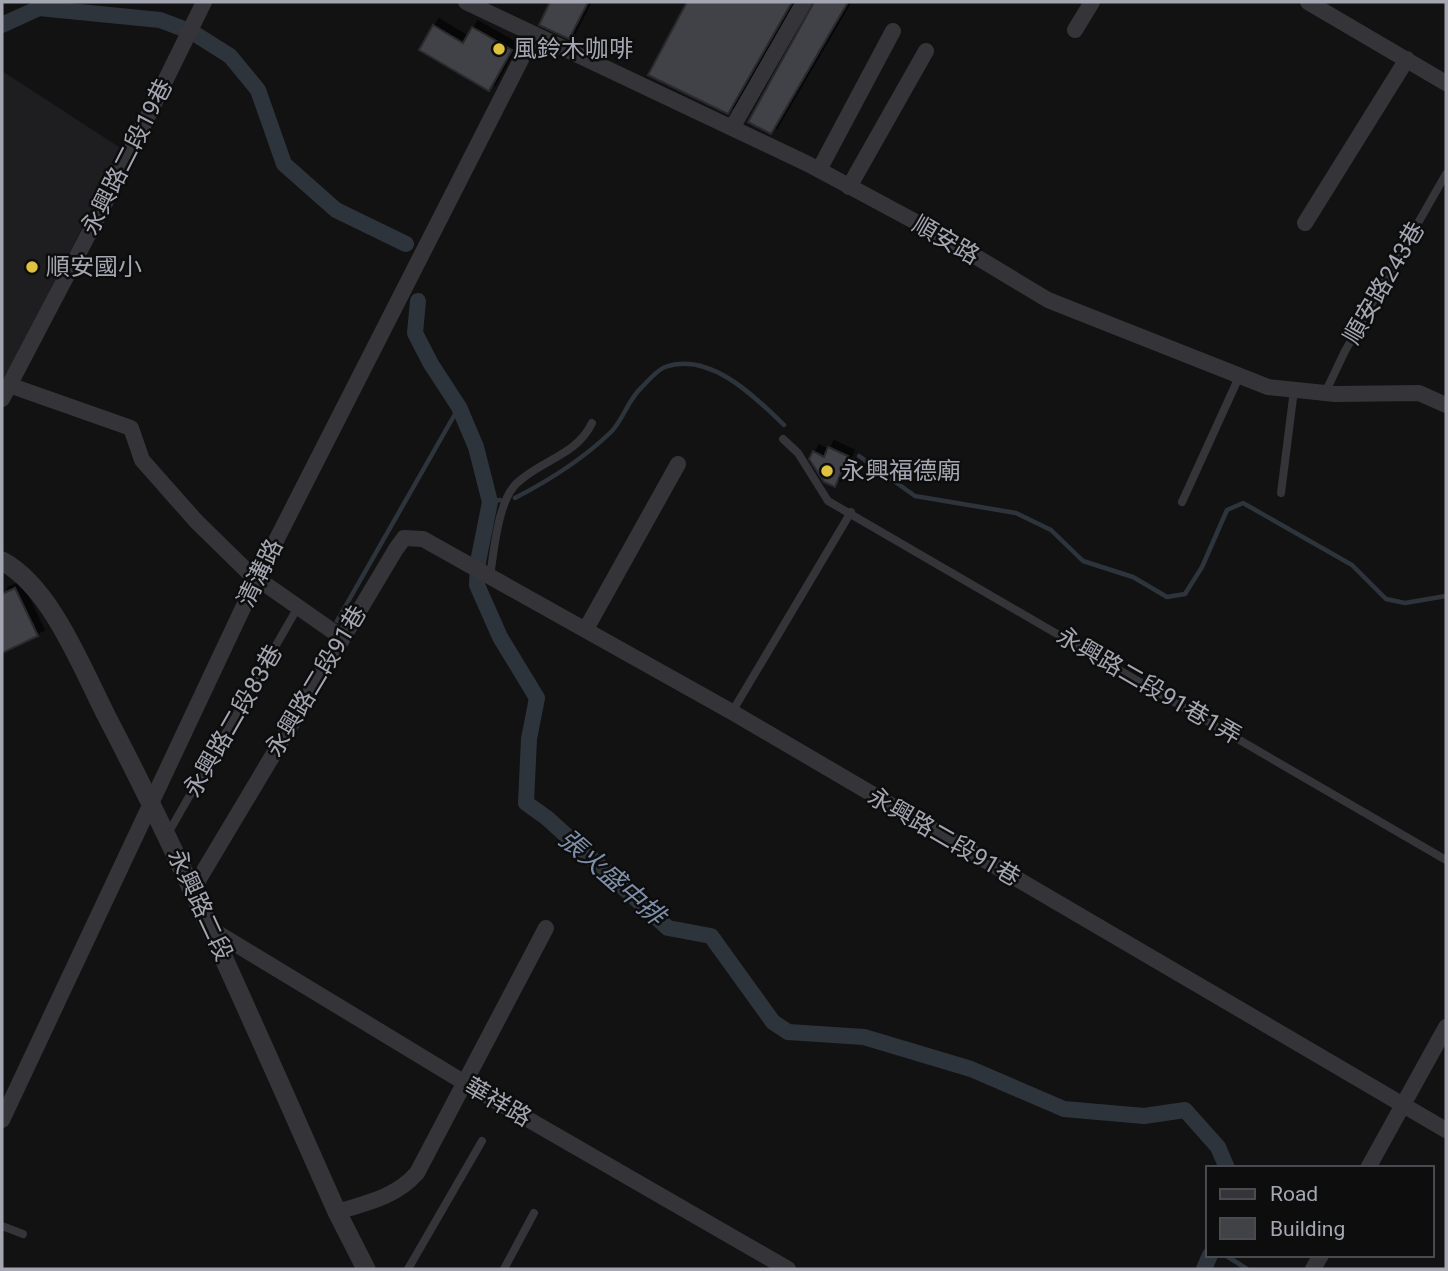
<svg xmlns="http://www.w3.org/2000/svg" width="1448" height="1271" font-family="Roboto,'Noto Sans TC',sans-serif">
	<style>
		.built { fill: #1e1e20 }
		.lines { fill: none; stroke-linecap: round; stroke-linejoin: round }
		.stream { stroke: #2e343c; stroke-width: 4.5 }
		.canal { stroke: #2e343c; stroke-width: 16 }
		.building { fill: #414246; stroke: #2c2c2f; stroke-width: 2; filter: url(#shadow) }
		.service { stroke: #353539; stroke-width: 8 }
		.minor { stroke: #353539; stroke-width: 16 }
		.tertiary { stroke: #353539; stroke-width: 19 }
		.poi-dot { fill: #dec13e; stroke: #0d0d0e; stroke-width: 2.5 }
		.labels { text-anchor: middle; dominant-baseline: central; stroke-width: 5; stroke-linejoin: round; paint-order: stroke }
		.poi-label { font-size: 24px; fill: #a4a7b2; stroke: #0d0d0e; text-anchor: start }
		.street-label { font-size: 24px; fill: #a4a7b2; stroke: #0d0d0e }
		.water-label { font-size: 26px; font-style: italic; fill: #7e8faa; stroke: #0d0d0e }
	</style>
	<defs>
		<filter id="shadow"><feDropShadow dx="6" dy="-6" stdDeviation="0" flood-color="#0009"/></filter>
	</defs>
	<rect width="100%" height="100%" fill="#121213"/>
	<!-- built -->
	<path class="built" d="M2,71L122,149L2,385Z"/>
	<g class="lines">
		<!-- stream -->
		<path class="stream" d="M859,456L915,496L1016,513L1051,530L1083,561L1133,577L1167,597L1185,594L1202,567L1227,510L1243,503L1352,565L1386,599L1405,603L1446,596
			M515,498C550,480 582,460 611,432C623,420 628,400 641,388C647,382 657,370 665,367C710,351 755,397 784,425
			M490,502L500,500
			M337,621L459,407
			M1225,1255L1247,1269"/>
		<!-- canal -->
		<path class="canal" d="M2,25L39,8L160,20L192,32L230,56L258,90L284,164L336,210L406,244
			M418,301L415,333L431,364L459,407L476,447L490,502L478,562L477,585L500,637L537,698L529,739L526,803L547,818L668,928L711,936L773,1022L788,1032L864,1037L971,1069L1064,1109L1144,1116L1185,1110L1218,1147L1227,1168
			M1204,1269L1210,1255"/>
	</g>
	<!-- building -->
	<path class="building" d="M550,2H588L569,39L539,25Z
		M687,2H792L728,114L648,75Z
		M814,2H848L771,134L748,122Z
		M433,25L463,43L472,27L512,50L489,91L419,50Z
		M828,447L848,456L835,487L824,482L809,459L813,451L824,457Z
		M15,588L38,636L2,653V594Z"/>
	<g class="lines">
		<!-- service -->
		<path class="service" d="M1325,393L1345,351L1446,174
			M783,439L798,453L828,501L1446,860
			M1281,493L1294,390
			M1182,502L1239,377
			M490,576C494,551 498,500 517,483C541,460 577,455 592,423
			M732,712L851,512
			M167,835L298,607
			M2,1226L23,1234
			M408,1269L482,1141
			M504,1269L534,1213"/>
		<!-- minor -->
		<path class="minor" d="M466,2L808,164L940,235L1048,300L1268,387L1335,394L1419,393L1446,405
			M1308,2L1446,83
			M1075,30L1092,2
			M732,128L804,2
			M819,170L893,31
			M849,187L926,51
			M1305,223L1407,59
			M9,385L131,428L142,460L196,521L248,572L341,637
			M2,399L108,197L204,2
			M586,629L678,464
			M193,889L396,549L404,538L423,539L732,712L1446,1130
			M211,929L465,1083L788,1269
			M2,1120L257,578L534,34
			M1368,1168L1446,1027
			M337,1212C367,1203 396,1197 417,1173L546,928
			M1313,1269L1321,1255"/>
		<!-- tertiary -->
		<path class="tertiary" d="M2,561C51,587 82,668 107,717C191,878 263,1046 337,1212L366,1269"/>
	</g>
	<!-- markers -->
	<g class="poi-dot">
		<circle cx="499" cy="49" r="7"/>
		<circle cx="32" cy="267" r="7"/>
		<circle cx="827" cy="471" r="7"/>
	</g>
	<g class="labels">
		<!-- poi labels -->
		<g class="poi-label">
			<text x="513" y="49">風鈴木咖啡</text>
			<text x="46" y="267">順安國小</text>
			<text x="841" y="471">永興福德廟</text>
		</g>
		<!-- street labels -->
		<g class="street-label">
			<text transform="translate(127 157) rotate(-63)">永興路二段19巷</text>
			<text transform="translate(946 240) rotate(30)">順安路</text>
			<text transform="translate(1384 283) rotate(-60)">順安路243巷</text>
			<text transform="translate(260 573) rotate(-64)">清溝路</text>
			<text transform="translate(316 681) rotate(-59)">永興路二段91巷</text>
			<text transform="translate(1149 686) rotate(30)">永興路二段91巷1弄</text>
			<text transform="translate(233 721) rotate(-60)">永興路二段83巷</text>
			<text transform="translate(944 837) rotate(30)">永興路二段91巷</text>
			<text transform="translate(200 905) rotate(65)">永興路二段</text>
			<text transform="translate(498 1102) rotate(30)">華祥路</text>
		</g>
		<!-- water labels -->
		<g class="water-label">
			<text transform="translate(612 877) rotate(41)">張火盛中排</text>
		</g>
	</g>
	<!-- border -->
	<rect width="1448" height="1271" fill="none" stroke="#a4a7b2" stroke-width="7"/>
	<!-- legend -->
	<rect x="1206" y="1166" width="228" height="91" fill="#0d0d0e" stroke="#494b50" stroke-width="2"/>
	<rect x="1220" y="1189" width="35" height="10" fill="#353539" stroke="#494b50" stroke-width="2"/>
	<text x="1270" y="1201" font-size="21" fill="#a4a7b2">Road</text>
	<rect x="1220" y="1218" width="35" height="21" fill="#414246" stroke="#494b50" stroke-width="2"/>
	<text x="1270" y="1236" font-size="21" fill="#a4a7b2">Building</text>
</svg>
